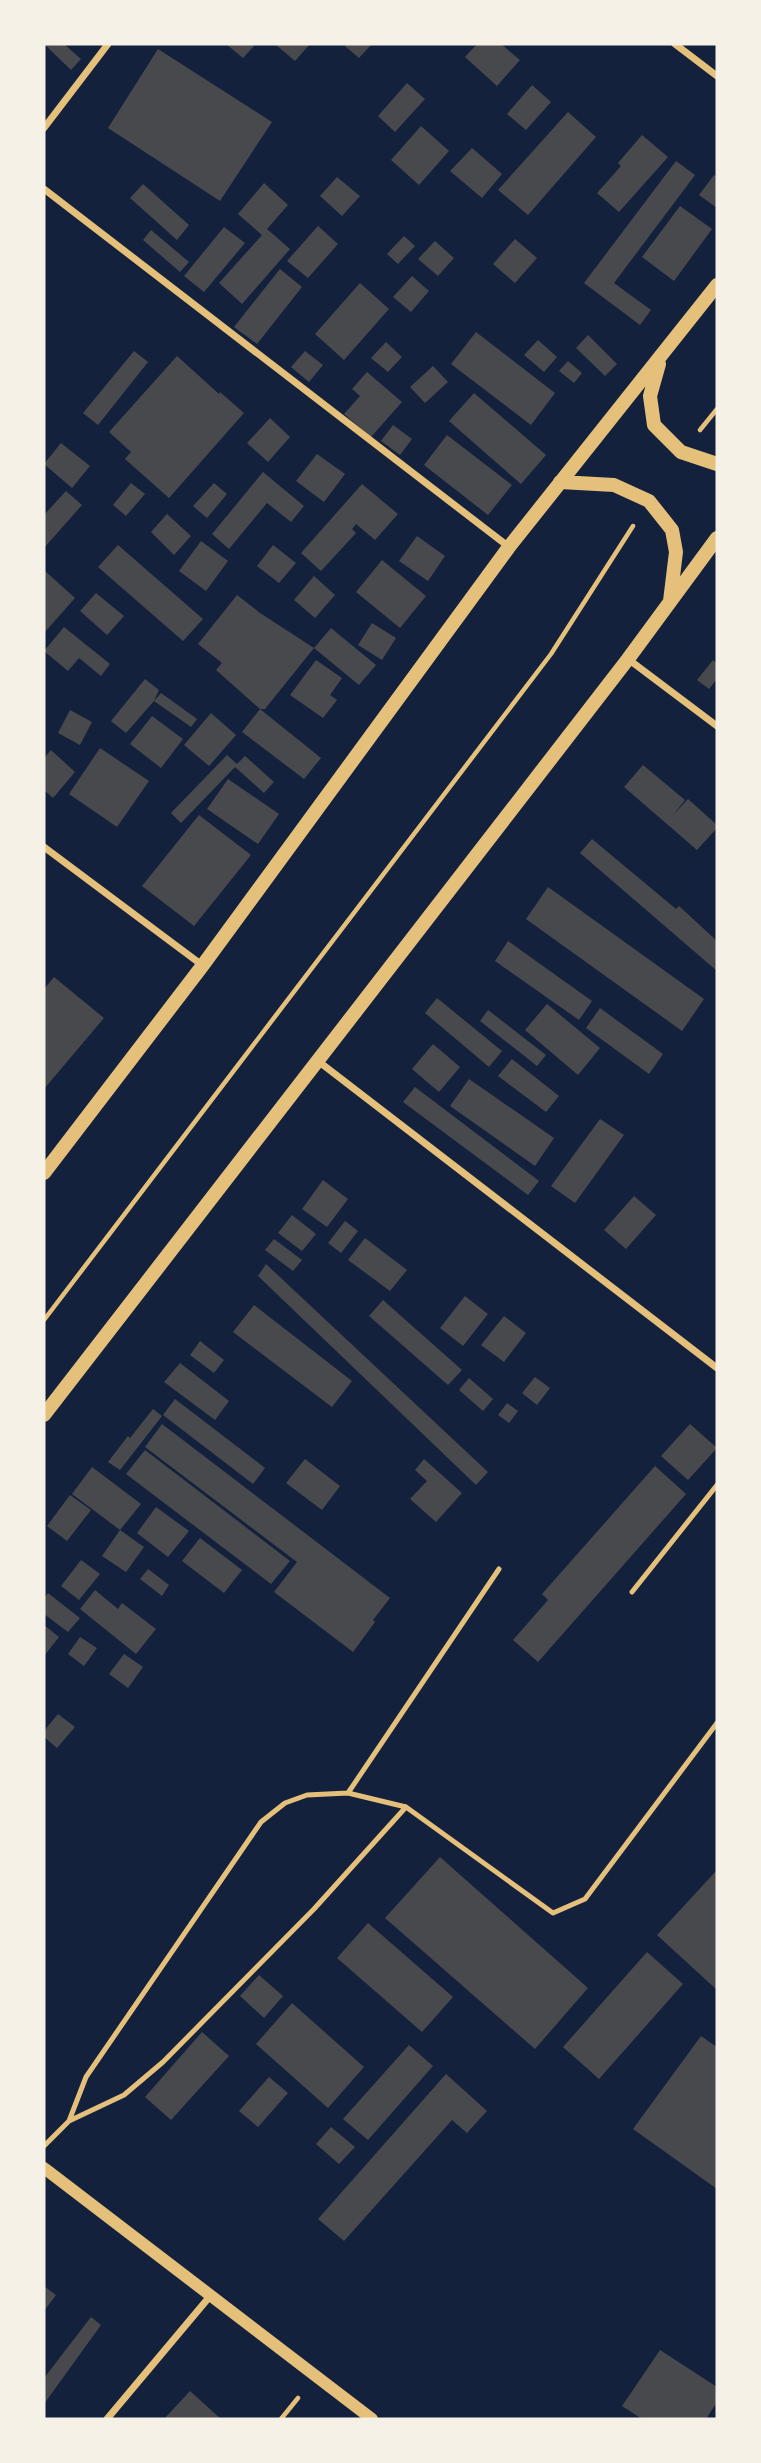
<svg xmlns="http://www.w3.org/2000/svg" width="761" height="2463" font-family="Roboto,sans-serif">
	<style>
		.building { fill: #48494c }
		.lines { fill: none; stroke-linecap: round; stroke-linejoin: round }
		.path { stroke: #e5c07b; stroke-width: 4.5 }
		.service { stroke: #e5c07b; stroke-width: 5 }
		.minor { stroke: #e5c07b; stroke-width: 7 }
		.tertiary { stroke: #e5c07b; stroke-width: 12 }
		.secondary { stroke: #e5c07b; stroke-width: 14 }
	</style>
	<rect width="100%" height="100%" fill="#14213d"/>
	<!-- building -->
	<path class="building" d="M44,44H64L81,59L71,70Z
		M226,44H252L254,46L243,58Z
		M275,44H310L295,61Z
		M347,44H372L359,58L345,46Z
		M477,44H501L520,60L497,86L465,57Z
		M158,49L272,122L220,201L108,128Z
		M407,83L425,99L395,132L378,116Z
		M532,85L551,102L526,130L507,114Z
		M568,112L596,137L528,215L498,190Z
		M421,126L449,151L419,185L391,160Z
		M642,135L668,157L619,212L597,193L621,166L618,163Z
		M472,148L502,174L482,198L450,171Z
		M676,161L695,175L614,283L651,310L640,325L584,283Z
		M714,175L717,177V208L699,195Z
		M337,177L360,196L342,216L320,196Z
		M264,183L288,205L267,229L290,249L242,304L219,283L262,235L238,214Z
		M143,184L189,225L177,240L130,198Z
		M680,206L712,229L674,281L642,257Z
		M318,226L338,244L308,278L287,261Z
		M224,227L245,243L204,292L184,276Z
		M151,230L189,262L180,272L143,240Z
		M404,236L415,246L398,264L387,254Z
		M515,239L537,258L515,283L493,264Z
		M435,241L454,258L438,276L418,259Z
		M280,269L302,287L257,344L234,327Z
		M412,276L429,291L411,312L393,297Z
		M360,283L389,309L344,360L315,334Z
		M476,332L555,393L531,425L451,364Z
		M588,335L617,364L605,376L576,348Z
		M538,340L557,357L544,372L524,355Z
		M386,342L402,357L388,372L371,358Z
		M134,351L148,362L98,425L83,413Z
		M305,351L323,365L309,382L291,367Z
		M177,356L219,394L220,392L244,413L169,498L125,459L131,452L109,432Z
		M568,361L582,373L574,383L559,371Z
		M433,366L448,382L425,403L410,387Z
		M367,372L402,402L371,437L344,414L360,396L352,389Z
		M474,393L546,455L521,484L449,421Z
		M270,418L290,437L268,462L247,443Z
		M393,425L412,439L400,455L381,441Z
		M447,435L512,485L488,515L424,465Z
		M61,443L90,466L72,488L44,464Z
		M317,454L345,474L324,502L296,481Z
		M263,472L304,506L291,522L267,503L229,549L212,534Z
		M131,483L145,494L126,516L113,505Z
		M214,483L227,494L207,518L193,506Z
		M362,484L398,514L375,540L356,524L352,529L356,533L321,571L301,553Z
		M66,491L82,505L44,548V515Z
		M167,514L191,536L174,555L151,532Z
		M417,536L445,556L428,581L399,561Z
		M201,541L228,561L206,591L179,571Z
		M118,545L203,619L183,641L98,567Z
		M273,545L296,563L279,583L257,566Z
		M382,560L426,596L400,628L356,592Z
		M44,570L75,598L44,633Z
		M314,576L335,595L315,618L294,600Z
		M96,593L124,616L107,635L80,611Z
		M237,595L260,613L314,648L265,709H260L321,758L304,779L242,732L260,709L216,670L222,663L198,644Z
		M372,623L396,638L382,660L358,645Z
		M64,627L110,664L101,676L79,658L68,671L44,651Z
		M331,628L376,665L359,685L314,648Z
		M316,660L342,678L330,695L337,700L323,718L290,695Z
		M713,660L717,663V679L709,689L697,680Z
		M145,679L159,690L154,701L161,693L197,719L191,727L154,701L126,733L111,721Z
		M70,710L92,722L80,745L58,733Z
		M211,713L236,735L209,766L184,745Z
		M152,716L183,739L161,768L130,744Z
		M100,748L149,781L117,827L69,794Z
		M51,750L75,772L53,798L44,790V758Z
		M227,755L237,764L245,756L274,782L264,793L235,767L181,823L171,813Z
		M643,765L685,800L673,815L688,799L717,825V828L697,850L624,787Z
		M228,779L279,814L258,844L207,809Z
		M199,815L251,855L194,926L142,886Z
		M592,839L676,909L679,906L717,941V971L580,853Z
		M548,887L704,999L682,1031L526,919Z
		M508,941L592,1001L579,1020L495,961Z
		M54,977L104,1018L44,1089V989Z
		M437,998L502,1051L489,1067L425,1013Z
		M547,1004L600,1048L578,1075L525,1030Z
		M600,1008L663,1054L649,1074L586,1028Z
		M488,1010L546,1055L537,1066L480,1021Z
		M433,1044L460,1067L439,1092L412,1069Z
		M512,1059L559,1096L546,1112L498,1076Z
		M469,1079L554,1138L535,1166L450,1106Z
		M415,1087L539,1181L528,1195L403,1102Z
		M600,1119L624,1135L575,1203L551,1186Z
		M323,1180L348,1199L327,1227L302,1209Z
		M634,1196L656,1215L626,1249L604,1230Z
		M292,1215L316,1234L302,1251L278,1233Z
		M345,1221L358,1231L341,1253L328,1243Z
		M365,1238L407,1270L390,1291L348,1260Z
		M274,1239L302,1260L293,1271L265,1250Z
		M266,1264L488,1472L476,1485L258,1276Z
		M465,1296L488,1314L463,1346L440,1328Z
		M383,1300L462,1370L448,1385L369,1316Z
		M254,1305L352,1381L332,1407L233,1332Z
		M504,1316L526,1333L504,1362L481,1345Z
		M200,1341L224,1360L214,1373L190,1355Z
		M180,1363L229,1401L215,1420L164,1382Z
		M535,1377L550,1388L537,1405L522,1393Z
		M469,1378L493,1399L483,1411L459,1390Z
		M175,1399L265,1468L253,1484L163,1415Z
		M507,1403L518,1411L509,1423L498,1415Z
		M153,1409L162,1416L120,1470L108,1462L128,1436L130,1438Z
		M162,1424L390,1598L373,1620L375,1622L353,1652L274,1592L297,1562L145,1447Z
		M690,1424L717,1448L688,1480L661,1456Z
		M145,1450L290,1561L271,1584L126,1474Z
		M305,1459L340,1486L322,1510L286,1483Z
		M424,1459L462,1493L436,1522L410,1499L427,1481L415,1470Z
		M655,1466L686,1494L538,1662L513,1640L548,1600L542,1594Z
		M92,1467L141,1504L120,1530L72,1494Z
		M70,1495L91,1510L67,1541L47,1526Z
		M156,1507L189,1531L168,1557L137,1533Z
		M120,1530L144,1547L126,1572L102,1556Z
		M200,1538L242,1570L224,1593L182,1561Z
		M81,1560L100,1574L79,1600L61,1586Z
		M148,1569L169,1585L162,1596L140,1579Z
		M95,1590L118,1609L122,1603L156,1629L136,1654L80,1609Z
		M48,1593L80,1618L68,1632L44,1614V1598Z
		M44,1625L59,1637L44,1656Z
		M80,1637L97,1648L84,1666L68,1654Z
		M124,1654L143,1667L128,1688L109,1674Z
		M58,1714L75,1727L57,1748L44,1737V1731Z
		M440,1857L588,1988L535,2049L385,1918Z
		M717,1870V1990L657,1935Z
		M368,1923L453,1997L422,2032L337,1958Z
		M647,1952L683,1984L599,2079L563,2047Z
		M259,1975L283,1996L264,2018L240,1996Z
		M292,2003L364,2067L328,2108L256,2044Z
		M202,2032L229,2056L171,2120L145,2097Z
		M701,2036L717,2047V2189L633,2129Z
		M409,2045L433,2066L368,2140L343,2119Z
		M446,2074L487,2111L467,2133L452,2120L344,2241L318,2219Z
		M269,2077L288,2093L258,2127L239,2111Z
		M331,2127L355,2147L339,2164L316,2144Z
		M44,2286L56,2295L44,2311Z
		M91,2317L101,2325L44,2404V2378Z
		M660,2350L717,2387V2402L706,2419H642L622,2406Z
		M190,2391L221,2419H164Z"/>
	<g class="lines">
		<!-- path -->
		<path class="path" d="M700,430L717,409
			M44,1320L551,654L633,526
			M281,2419L298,2398"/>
		<!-- service -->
		<path class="service" d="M632,1592L717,1485
			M348,1793L499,1569
			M69,2121L86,2077L261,1822L285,1803L307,1795L348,1793L406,1807L553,1913L585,1899L717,1723
			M44,2146L69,2121L124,2095L163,2062L314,1909L406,1807"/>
		<!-- minor -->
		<path class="minor" d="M675,44L717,76
			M44,128L108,44
			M44,189L509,547
			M628,659L717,726
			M44,847L202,965
			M318,1061L717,1368
			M107,2419L211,2295"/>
		<!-- tertiary -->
		<path class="tertiary" d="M44,2168L372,2419"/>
		<!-- secondary -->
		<path class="secondary" d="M659,364L650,396L654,425L681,452L717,464
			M560,482L614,485L649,501L672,530L676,552L670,601
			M44,1173L203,965L509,547L717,285
			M44,1415L628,659L717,538"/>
	</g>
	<!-- border -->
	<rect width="761" height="2463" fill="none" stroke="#f6f1e7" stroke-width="91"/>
</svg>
